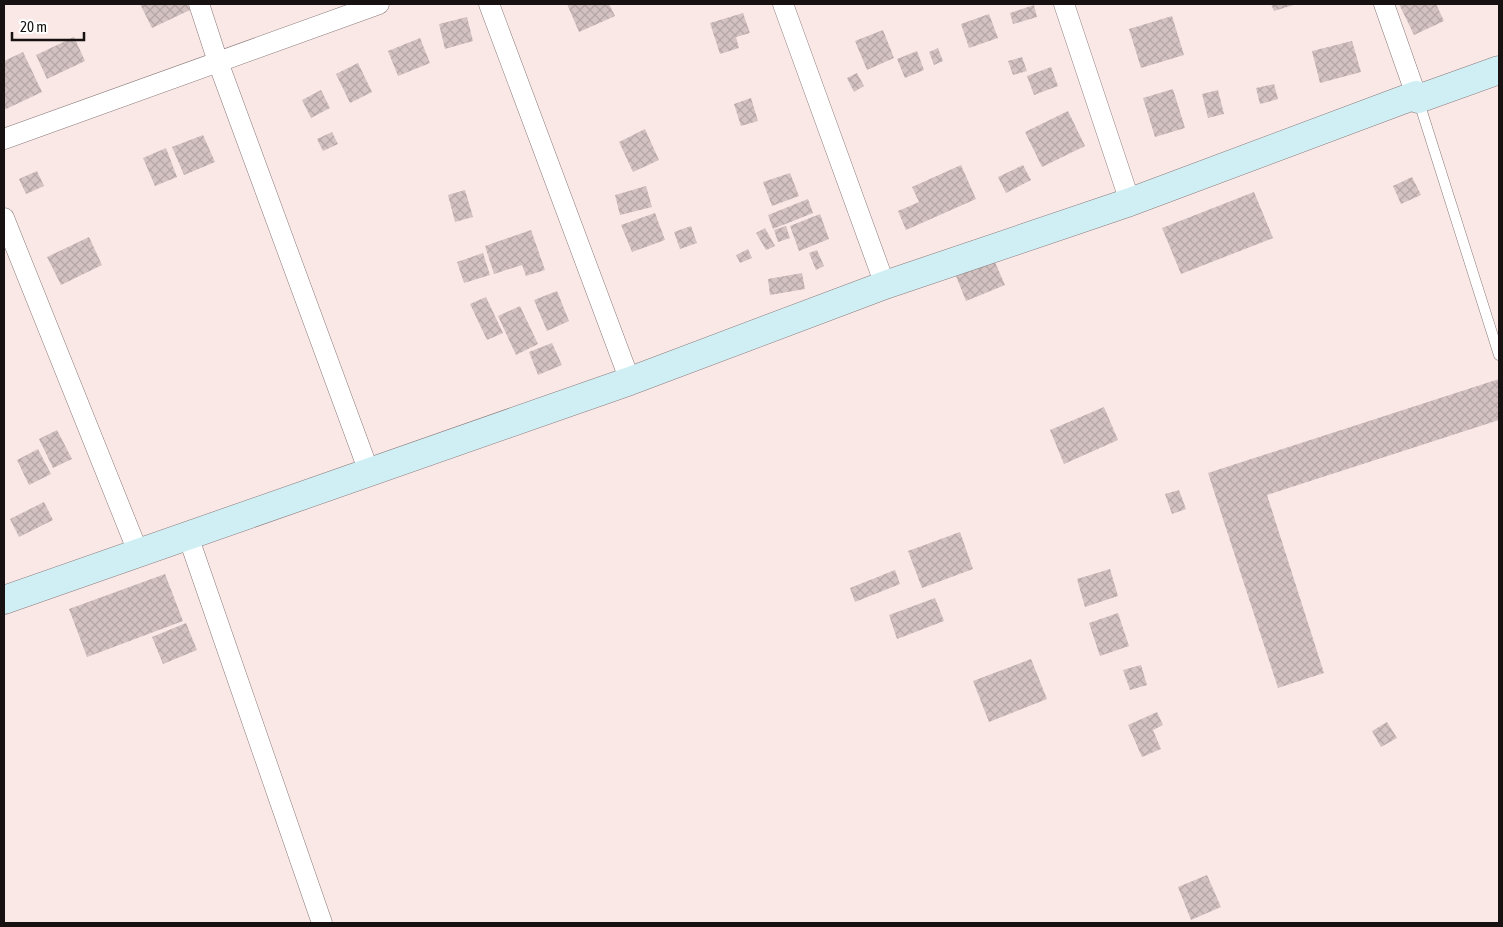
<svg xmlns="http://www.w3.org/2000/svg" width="1503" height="927" font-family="'Asap Condensed',sans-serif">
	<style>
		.building { fill: url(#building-cross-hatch) }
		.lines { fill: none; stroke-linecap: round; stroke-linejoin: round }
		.lane-casing { stroke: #8a7a79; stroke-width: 11 }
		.street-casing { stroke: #8a7a79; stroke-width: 21 }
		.secondary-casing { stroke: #8a7a79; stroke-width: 29 }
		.lane { stroke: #fff; stroke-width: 10 }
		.street { stroke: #fff; stroke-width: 20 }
		.secondary { stroke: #cfeff5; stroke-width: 28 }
	</style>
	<defs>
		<pattern id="building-cross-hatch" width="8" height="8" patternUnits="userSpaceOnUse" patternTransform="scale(1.25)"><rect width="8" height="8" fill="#d3c2c1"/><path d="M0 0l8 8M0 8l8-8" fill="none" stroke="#b4a6a5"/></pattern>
	</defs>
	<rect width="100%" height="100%" fill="#fae8e7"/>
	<!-- building -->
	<path class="building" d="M140,4H187L190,10L152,28Z
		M567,4H609L615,16L579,32Z
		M1271,4H1297L1274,11Z
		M1399,4H1436L1444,21L1414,35Z
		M1034,5L1037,17L1013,24L1010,13Z
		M743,13L750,33L736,37L739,48L720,54L710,23Z
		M989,14L998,38L969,48L961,24Z
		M1172,16L1184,55L1141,68L1129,29Z
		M467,17L473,41L445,49L439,24Z
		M883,30L894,58L867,70L855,41Z
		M74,37L85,61L47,79L36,55Z
		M420,38L430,63L398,76L388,51Z
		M1352,41L1361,72L1320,83L1312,51Z
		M938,48L943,61L934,65L929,52Z
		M917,51L924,70L905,78L897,59Z
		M23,52L42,92L4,110V61Z
		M1022,57L1027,71L1013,75L1008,61Z
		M358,63L372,92L350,103L336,74Z
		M1051,67L1058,86L1034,95L1027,76Z
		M857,73L864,86L854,92L847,78Z
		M1274,84L1278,99L1260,104L1256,88Z
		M1173,89L1185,128L1155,137L1143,98Z
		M321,90L330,108L311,118L302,100Z
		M1218,90L1224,114L1208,118L1202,94Z
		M751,98L758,121L741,126L734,104Z
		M1068,111L1085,146L1042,167L1025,132Z
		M645,129L659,160L633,172L619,142Z
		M332,132L338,144L323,151L317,139Z
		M203,135L215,162L184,175L172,147Z
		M166,148L177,177L155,186L143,158Z
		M961,165L976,199L906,230L898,211L919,202L912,187Z
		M1023,165L1031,180L1006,193L998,177Z
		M37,171L44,186L26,194L19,179Z
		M790,173L799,196L772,206L763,182Z
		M1412,177L1421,195L1401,204L1393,186Z
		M646,186L652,207L620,215L615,195Z
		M465,190L473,217L455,222L448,195Z
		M1254,192L1273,238L1181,274L1162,228Z
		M808,199L813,213L773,229L768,215Z
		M655,213L665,240L632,252L621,225Z
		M820,214L829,239L799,251L790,226Z
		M691,226L697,243L680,249L674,232Z
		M786,226L790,238L778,242L774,230Z
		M765,228L775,246L766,250L756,233Z
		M531,230L545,270L526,276L522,265L494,274L485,246Z
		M89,237L102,265L61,285L47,257Z
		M748,249L752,258L740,263L736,255Z
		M817,250L824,266L816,270L809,253Z
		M483,253L490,275L464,283L457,262Z
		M994,260L1005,285L966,301L956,276Z
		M802,273L805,289L770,295L768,279Z
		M557,291L569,321L547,331L534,300Z
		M486,297L503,333L487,340L470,304Z
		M520,306L538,344L516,355L498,316Z
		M552,343L562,365L538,375L529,352Z
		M1499,379V420L1267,495L1324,673L1278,688L1208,473Z
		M1104,407L1118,440L1064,464L1050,430Z
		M57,430L72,459L53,468L39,439Z
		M38,449L51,474L29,485L17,460Z
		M1179,490L1186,509L1172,514L1165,494Z
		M44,502L53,520L19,537L10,519Z
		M960,532L973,569L922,588L908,551Z
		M1110,569L1118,596L1085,607L1077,579Z
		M895,570L900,584L855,602L850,588Z
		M165,574L183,621L87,657L69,609Z
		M935,598L944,621L897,639L889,615Z
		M1118,613L1129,646L1100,656L1089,623Z
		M186,623L197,650L163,664L152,637Z
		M1031,659L1047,699L989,722L973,681Z
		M1141,665L1147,685L1130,690L1123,670Z
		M1157,712L1163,725L1153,730L1161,749L1142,757L1128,725Z
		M1387,722L1397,738L1381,747L1372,731Z
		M1207,875L1221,907L1191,920L1178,887Z"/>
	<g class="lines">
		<defs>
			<path id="lane" d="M1418,99L1499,355"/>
			<path id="street" d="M199,4L218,62L369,472
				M489,4L630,381
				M783,4L885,285
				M1064,4L1130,202
				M1384,4L1416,95
				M4,139L379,4
				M4,218L138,552
				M188,536L322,923"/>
			<path id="secondary" d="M4,600L630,381L885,285L1130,202L1416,95L1418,99L1499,70"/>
		</defs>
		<!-- lane casing -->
		<use href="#lane" class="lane-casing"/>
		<!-- street casing -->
		<use href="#street" class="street-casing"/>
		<!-- secondary casing -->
		<use href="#secondary" class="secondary-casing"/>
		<!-- lane -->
		<use href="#lane" class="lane"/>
		<!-- street -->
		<use href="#street" class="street"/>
		<!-- secondary -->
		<use href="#secondary" class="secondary"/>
	</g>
	<!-- border -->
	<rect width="1503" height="927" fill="none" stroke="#171111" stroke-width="10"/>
	<!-- scale -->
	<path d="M12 32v8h72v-8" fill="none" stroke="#171111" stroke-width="2.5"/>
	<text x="20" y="32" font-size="15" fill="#171111" stroke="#ffffff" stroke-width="4" paint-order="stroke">20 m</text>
</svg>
